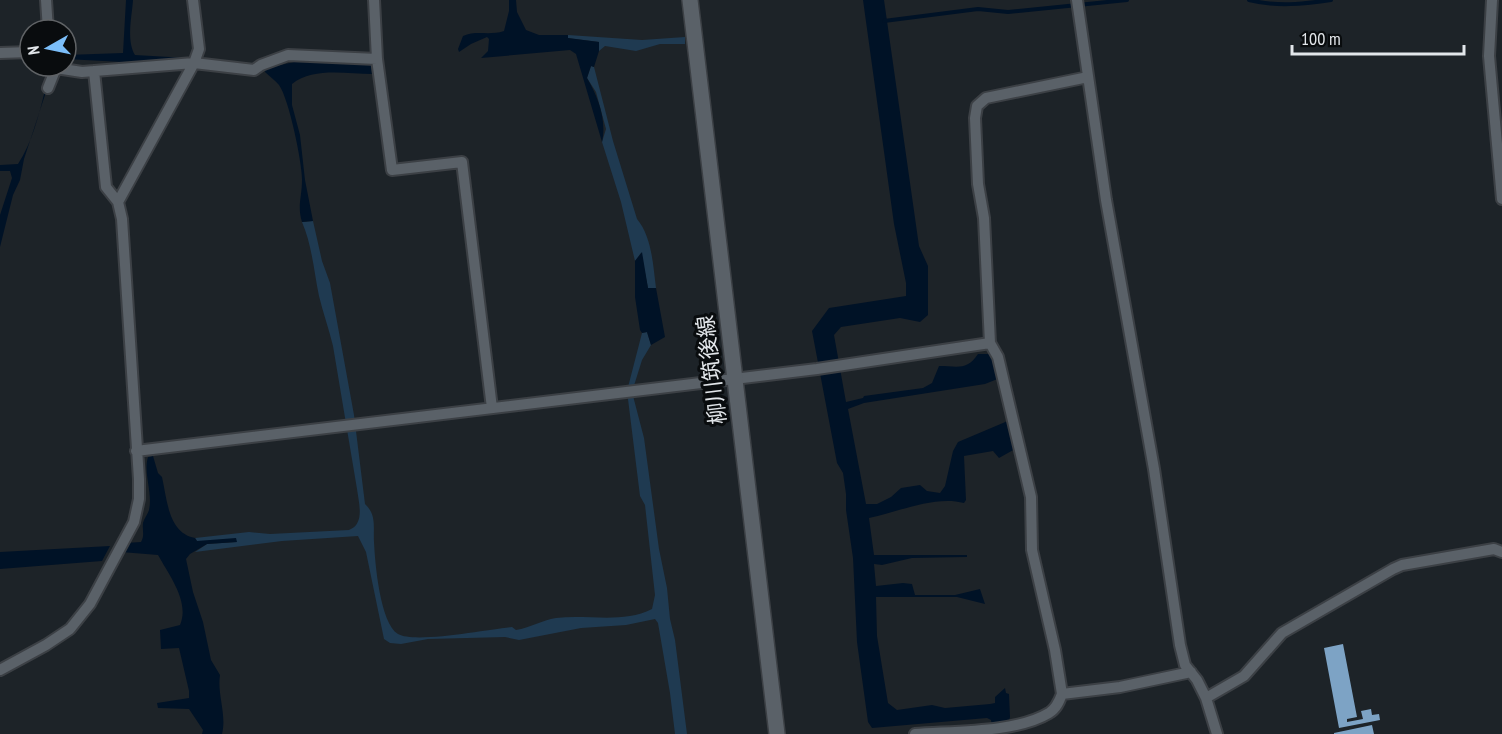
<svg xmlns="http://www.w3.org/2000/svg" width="1502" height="734" font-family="'PT Sans Narrow','Noto Sans JP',sans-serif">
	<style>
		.green { fill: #1f3a51 }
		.water { fill: #001226 }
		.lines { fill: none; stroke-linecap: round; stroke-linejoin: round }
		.stream { stroke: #001226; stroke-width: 4 }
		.building { fill: #7da3c5 }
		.street-casing { stroke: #3c4045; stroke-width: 14 }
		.secondary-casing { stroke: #3c4045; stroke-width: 18 }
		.street { stroke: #5a6168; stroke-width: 10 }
		.secondary { stroke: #5a6168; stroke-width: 15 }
		.labels { text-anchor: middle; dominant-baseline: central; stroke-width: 6; stroke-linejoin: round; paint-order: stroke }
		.street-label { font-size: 22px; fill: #e2e6ea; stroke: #090c0e }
	</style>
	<rect width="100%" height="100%" fill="#1d2328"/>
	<!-- green -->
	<path class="green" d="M568,35L642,40L685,37V44H660L636,51L605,46L599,51V42L567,38Z
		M591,66L594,67L613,141L637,219C652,237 653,265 656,288H648L641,253L635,261L621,202L602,142L606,129L596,92L587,78Z
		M313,221L322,261L330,283L354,415L365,504C377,515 373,528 374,542C375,563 380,623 398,634C415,644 489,629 512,627L516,630C530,628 542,620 556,618C588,614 622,624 652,609L655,595L645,505L640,496L627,391L642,333L647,332L651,345L642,360L632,392L644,438L659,549L667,588L670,619L675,640L687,734H675L670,693L658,623L655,619L626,625L581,628L519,640L505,637L428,639L401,644L390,643L384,639L366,552L358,536L282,541L195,552L207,544L237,542L197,541L195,538L249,532L270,534L349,530C365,524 359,504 357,489L333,346C329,329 323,313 319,296C314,272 312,245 302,222Z"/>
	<!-- water -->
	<path class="water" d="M126,0H133C132,16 126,40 135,55L187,58L180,60L122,62L66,59V55L123,53Z
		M509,0H516L517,12L526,30L539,35H568V38L599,42V51L594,67L591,66L587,78C598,96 607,121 602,142L576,54L570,50L481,58L488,51L489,39L487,37L471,44L459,52L458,49L463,36C476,30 489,36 504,31L509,11Z
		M863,0H884L919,246L928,266V315L920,322L900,318L841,327L834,335L846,402L863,398L864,396L923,388L932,383L939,366C957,366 967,371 978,354H992L1000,378L985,384L864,403L848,409L866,504H877L891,497L901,488L920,485L927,491L940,493L945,486L953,451L958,442L1010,420L1015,449L999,458L993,451L964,456L966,500L964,503C935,495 898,512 869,518L874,555H967V557L912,558L882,565L874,564L876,586L903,583L912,584L915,595H955L980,589L985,604L957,597H876L877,636L888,703L897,710L932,705L945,708L990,704L995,703V697L1005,688L1006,693L1009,694L1010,717L1006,734H993L991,720L987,718L872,728L868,722L857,642L853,558L846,510V494L843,473L837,463L812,331L829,308L906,296V283L894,224Z
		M304,60L371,65L372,74C346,74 313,67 292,84V105L300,135L305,180L313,221L302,222C297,206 302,197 302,180C302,162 289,99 279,85C275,80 269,76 265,72L266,68Z
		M45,90L46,92L24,159L20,180L13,195L0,247V215L12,178L10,171H0V165L18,164C32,143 39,115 45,90Z
		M642,252L648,288H656L665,337L651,345L647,332L642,333L640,330L635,297V261Z
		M153,456L158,473L162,477C167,499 168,533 195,538L197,541L236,538L237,542L207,544L190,554L186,559L193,592L203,622L211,660L220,675C217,695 227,714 222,734H202L203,730L189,709L158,708L157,703L189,698V691L179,648L161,649L160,630L180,625C190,602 169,575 158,555L121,552L125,543L141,542C145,535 142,530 143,523C144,518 148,514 149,510C153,493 143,473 148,457Z
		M110,546L102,561L0,569V552Z"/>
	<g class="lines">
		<!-- stream -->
		<path class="stream" d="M1249,0C1277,7 1303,4 1331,0
			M884,21L978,9L1008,12L1127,0"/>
	</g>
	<!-- building -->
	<path class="building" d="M1343,644L1357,717L1347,719V722L1363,719L1361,711L1371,709L1372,715L1379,714L1380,720L1339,728L1324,648Z
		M1372,725L1374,734H1334V733Z"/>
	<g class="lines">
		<defs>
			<path id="street" d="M46,0L48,30
				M374,0L377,59L392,170L462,162L492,408
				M1077,0L1106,200L1154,469L1180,645L1185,665L1197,680L1206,698L1217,734
				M1492,0L1489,56L1502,199
				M0,53L30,52
				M54,66L56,68L82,72L194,63L254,70L261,65L288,55L377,59
				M94,71L106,187L118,202
				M48,88L56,68
				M136,451L817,369L990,343
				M0,670L46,645L70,629L90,604L134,522L139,499V479L122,219L118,202L194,63L199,49L193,0
				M1062,694L1120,687L1191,672
				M1206,698L1244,676L1282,633L1393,569L1402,565L1494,549L1502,552
				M915,734C953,731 1016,733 1049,713C1056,709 1059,702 1062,694L1055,650L1032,550L1031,497L998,357L990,343L984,218L978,184L975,118L977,106L986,98L1088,77"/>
			<path id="secondary" d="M690,0L777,734"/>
		</defs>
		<!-- street casing -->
		<use href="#street" class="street-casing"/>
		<!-- secondary casing -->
		<use href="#secondary" class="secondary-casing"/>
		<!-- street -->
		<use href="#street" class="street"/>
		<!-- secondary -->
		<use href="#secondary" class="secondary"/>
	</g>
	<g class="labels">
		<!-- street labels -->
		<g class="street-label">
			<text transform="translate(711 370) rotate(-97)">柳川筑後線</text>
		</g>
	</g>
	<!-- north arrow -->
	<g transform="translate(48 48) rotate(261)"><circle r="28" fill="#090c0e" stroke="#606366" stroke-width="1.5"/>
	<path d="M0-4.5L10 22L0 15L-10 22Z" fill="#7bbef9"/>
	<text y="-9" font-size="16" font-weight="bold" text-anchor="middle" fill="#e2e6ea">N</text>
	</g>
	<!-- scale -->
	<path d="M1292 45v9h172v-9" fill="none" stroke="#e2e6ea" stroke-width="3"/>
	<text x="1301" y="45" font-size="18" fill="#e2e6ea" stroke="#090c0e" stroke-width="4.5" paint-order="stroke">100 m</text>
</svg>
